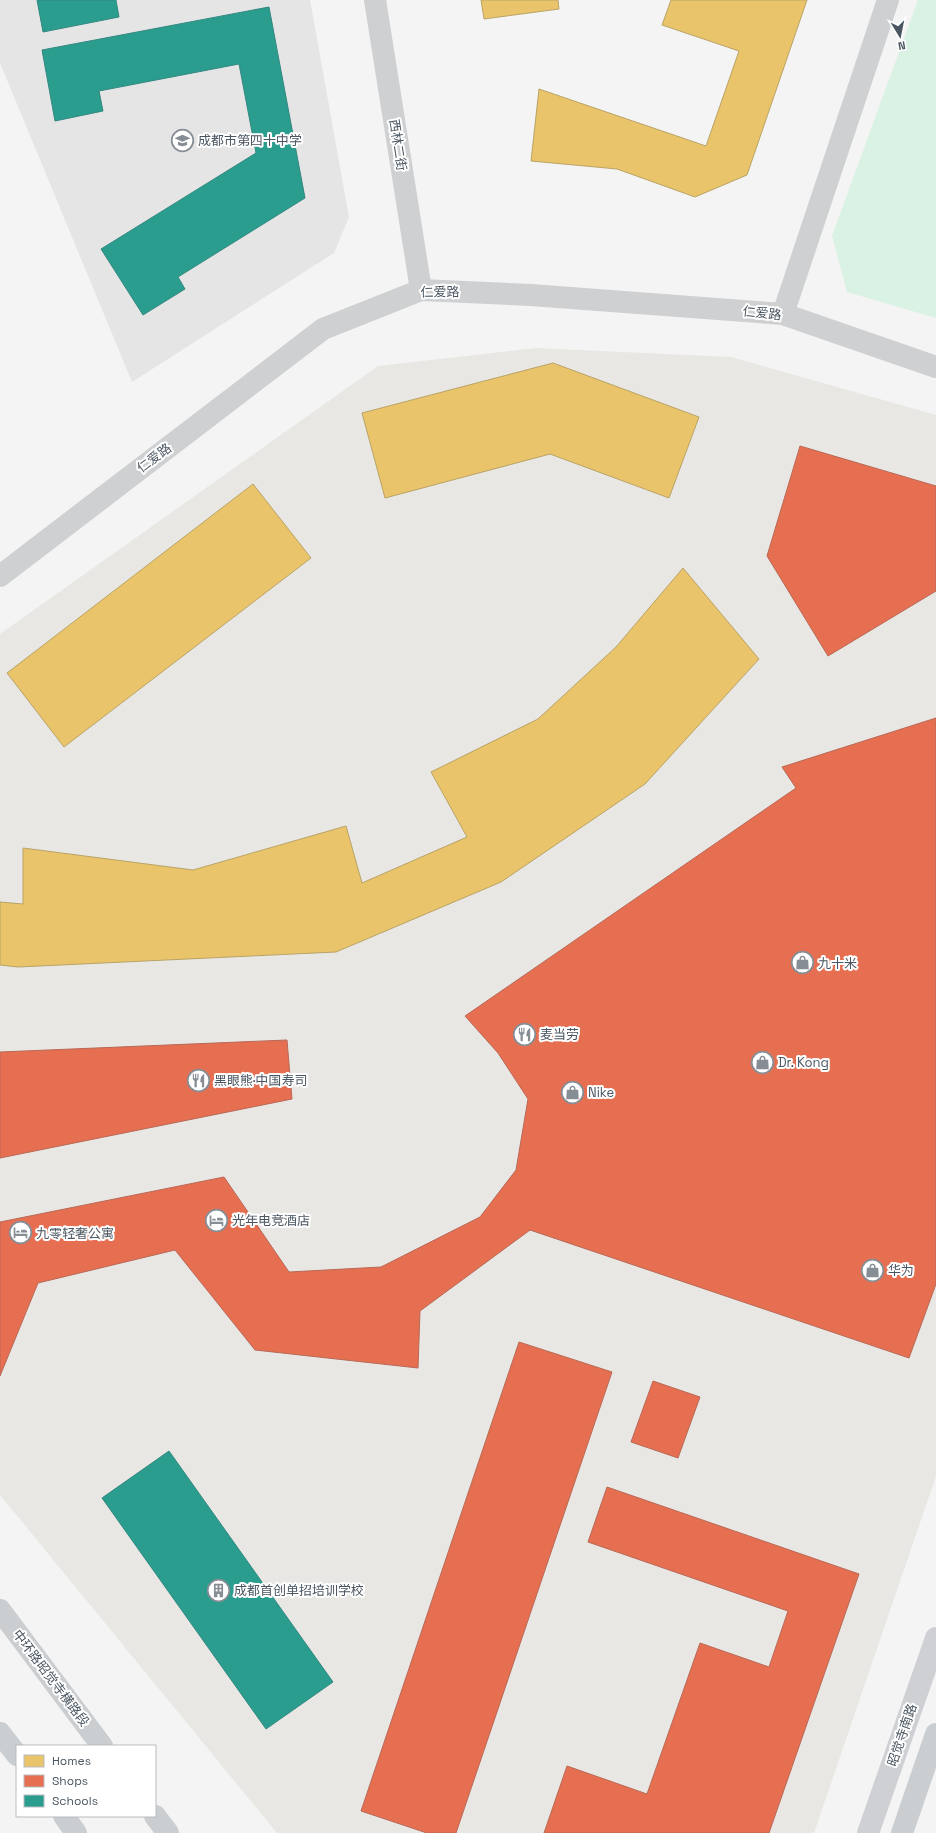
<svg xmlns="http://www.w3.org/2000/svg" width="936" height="1833" font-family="'Space Grotesk','Noto Sans SC',sans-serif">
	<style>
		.commercial { fill: #e8e7e3 }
		.education { fill: #e6e5e6 }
		.green { fill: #d9f2e3 }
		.homes { fill: #e9c46a; stroke: #b9a367 }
		.shops { fill: #e76f51; stroke: #b86856 }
		.schools { fill: #2a9d8f; stroke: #348881 }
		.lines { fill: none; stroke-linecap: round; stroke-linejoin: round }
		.street { stroke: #ced0d2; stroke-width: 22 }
		.secondary { stroke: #ced0d4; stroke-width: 22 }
		.primary { stroke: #caced1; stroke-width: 22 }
		.labels { text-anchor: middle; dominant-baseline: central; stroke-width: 4; stroke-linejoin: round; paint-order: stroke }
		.poi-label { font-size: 13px; fill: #4a5661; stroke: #fff; text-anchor: start }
		.street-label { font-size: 13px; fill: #4a5661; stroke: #fff }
	</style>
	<rect width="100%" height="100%" fill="#f4f4f4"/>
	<!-- commercial -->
	<path class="commercial" d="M536,348L731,357L936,415V1476L814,1833H277L0,1495V634L378,366Z"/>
	<!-- education -->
	<path class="education" d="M0,0H310L349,217L334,253L132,382L0,63Z"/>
	<!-- green -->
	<path class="green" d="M918,0H936V318L847,292L832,236Z"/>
	<!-- homes -->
	<path class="homes" d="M481,0H558L559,9L484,19Z
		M671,0H807L747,175L695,197L617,169L531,161L539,89L706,146L739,51L662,25Z
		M553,363L699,417L669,498L550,454L385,498L362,413Z
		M253,484L311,558L64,747L7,673Z
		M683,568L759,659L645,784L501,882L336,952L18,967L0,965V902L23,904V848L193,870L346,826L362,883L467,837L431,772L538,719L616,647Z"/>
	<!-- shops -->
	<path class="shops" d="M800,446L936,486V591L828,656L767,556Z
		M936,718V1284L909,1358L530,1230L420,1311L418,1368L255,1350L175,1250L38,1283L0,1376V1222L224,1177L289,1272L381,1267L480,1217L516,1170L528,1099L498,1053L465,1016L796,788L782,767Z
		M287,1040L292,1099L0,1158V1052Z
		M519,1342L612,1372L456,1833H427L361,1811Z
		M653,1381L700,1397L678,1458L631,1442Z
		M607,1487L859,1574L769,1833H544L567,1766L647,1794L700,1643L769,1667L788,1611L588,1542Z"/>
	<!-- schools -->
	<path class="schools" d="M37,0H116L119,17L43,32Z
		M269,7L305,198L178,277L185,289L143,315L101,249L256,153L239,64L99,91L103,111L55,121L42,50Z
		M169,1451L333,1682L266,1729L102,1498Z"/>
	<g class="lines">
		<!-- street -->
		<path class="street" d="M375,0L421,290
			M783,314L888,0
			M0,576L323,329L421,290L531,295L783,314L936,367"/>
		<!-- secondary -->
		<path class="secondary" d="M868,1833L936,1638"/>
		<!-- primary -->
		<path class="primary" d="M0,1610L102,1746
			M0,1733L17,1755
			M64,1816L76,1833
			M155,1816L168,1833
			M902,1833L936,1734"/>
	</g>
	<!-- icons -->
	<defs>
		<symbol id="school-ring" viewBox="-11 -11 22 22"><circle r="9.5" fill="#fff" stroke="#868d94" stroke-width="1.5"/><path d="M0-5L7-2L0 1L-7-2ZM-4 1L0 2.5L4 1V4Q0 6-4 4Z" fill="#868d94"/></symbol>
		<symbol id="shop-ring" viewBox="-11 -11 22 22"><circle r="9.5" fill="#fff" stroke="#868d94" stroke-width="1.5"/><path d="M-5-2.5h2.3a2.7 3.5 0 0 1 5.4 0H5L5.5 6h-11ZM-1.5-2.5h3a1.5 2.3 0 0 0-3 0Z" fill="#868d94"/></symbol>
		<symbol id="restaurant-ring" viewBox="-11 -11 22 22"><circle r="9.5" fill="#fff" stroke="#868d94" stroke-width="1.5"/><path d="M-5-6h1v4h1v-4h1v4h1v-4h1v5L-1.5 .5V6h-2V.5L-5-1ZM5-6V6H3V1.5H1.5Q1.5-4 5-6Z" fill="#868d94"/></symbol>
		<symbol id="hotel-ring" viewBox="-11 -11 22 22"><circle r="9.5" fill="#fff" stroke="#868d94" stroke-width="1.5"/><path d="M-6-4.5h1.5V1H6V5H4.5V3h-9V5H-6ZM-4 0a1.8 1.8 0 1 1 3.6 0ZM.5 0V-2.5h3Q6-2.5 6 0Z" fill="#868d94"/></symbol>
		<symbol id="building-ring" viewBox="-11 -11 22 22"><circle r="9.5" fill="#fff" stroke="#868d94" stroke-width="1.5"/><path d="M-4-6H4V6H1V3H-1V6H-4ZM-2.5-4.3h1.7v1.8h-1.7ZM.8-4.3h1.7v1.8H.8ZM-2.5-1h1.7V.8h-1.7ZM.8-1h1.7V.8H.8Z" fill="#868d94"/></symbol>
	</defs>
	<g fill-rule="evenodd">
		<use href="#school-ring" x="170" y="128" width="25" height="25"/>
		<use href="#shop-ring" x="790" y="950" width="25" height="25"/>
		<use href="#restaurant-ring" x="512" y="1022" width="25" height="25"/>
		<use href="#shop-ring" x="750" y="1050" width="25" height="25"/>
		<use href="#restaurant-ring" x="186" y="1068" width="25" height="25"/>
		<use href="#shop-ring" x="560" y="1080" width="25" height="25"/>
		<use href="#hotel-ring" x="204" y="1208" width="25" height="25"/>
		<use href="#hotel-ring" x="8" y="1220" width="25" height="25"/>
		<use href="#shop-ring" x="860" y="1258" width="25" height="25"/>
		<use href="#building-ring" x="206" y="1578" width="25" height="25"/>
	</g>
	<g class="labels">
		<!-- poi labels -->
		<g class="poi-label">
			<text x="198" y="140">成都市第四十中学</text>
			<text x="818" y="963">九十米</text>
			<text x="540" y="1034">麦当劳</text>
			<text x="778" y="1062">Dr. Kong</text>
			<text x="214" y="1080">黑眼熊·中国寿司</text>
			<text x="588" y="1092">Nike</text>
			<text x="232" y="1220">光年电竞酒店</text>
			<text x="36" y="1233">九零轻奢公寓</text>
			<text x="888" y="1270">华为</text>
			<text x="234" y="1590">成都首创单招培训学校</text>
		</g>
		<!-- street labels -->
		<g class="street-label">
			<text transform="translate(398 145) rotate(81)">西林二街</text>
			<text transform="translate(440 292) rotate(-1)">仁爱路</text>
			<text transform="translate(762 313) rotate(6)">仁爱路</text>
			<text transform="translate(154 458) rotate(-37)">仁爱路</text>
			<text transform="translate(51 1678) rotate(53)">中环路昭觉寺横路段</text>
			<text transform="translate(902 1735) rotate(-71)">昭觉寺南路</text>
		</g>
	</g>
	<!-- legend -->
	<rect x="16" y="1745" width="140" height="72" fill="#ffffff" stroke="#b7bbc0"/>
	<rect x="24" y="1755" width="20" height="12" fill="#e9c46a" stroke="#b7bbc0"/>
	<text x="52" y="1765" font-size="12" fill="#4a5661">Homes</text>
	<rect x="24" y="1775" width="20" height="12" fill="#e76f51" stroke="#b7bbc0"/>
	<text x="52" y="1785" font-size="12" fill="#4a5661">Shops</text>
	<rect x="24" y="1795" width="20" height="12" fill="#2a9d8f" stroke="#b7bbc0"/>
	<text x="52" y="1805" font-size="12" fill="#4a5661">Schools</text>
	<!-- north arrow -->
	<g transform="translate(900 36) rotate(170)" stroke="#ffffff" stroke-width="3" paint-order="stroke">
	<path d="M0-3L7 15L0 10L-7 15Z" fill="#4a5661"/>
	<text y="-6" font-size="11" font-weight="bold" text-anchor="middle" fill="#4a5661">N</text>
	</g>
</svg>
